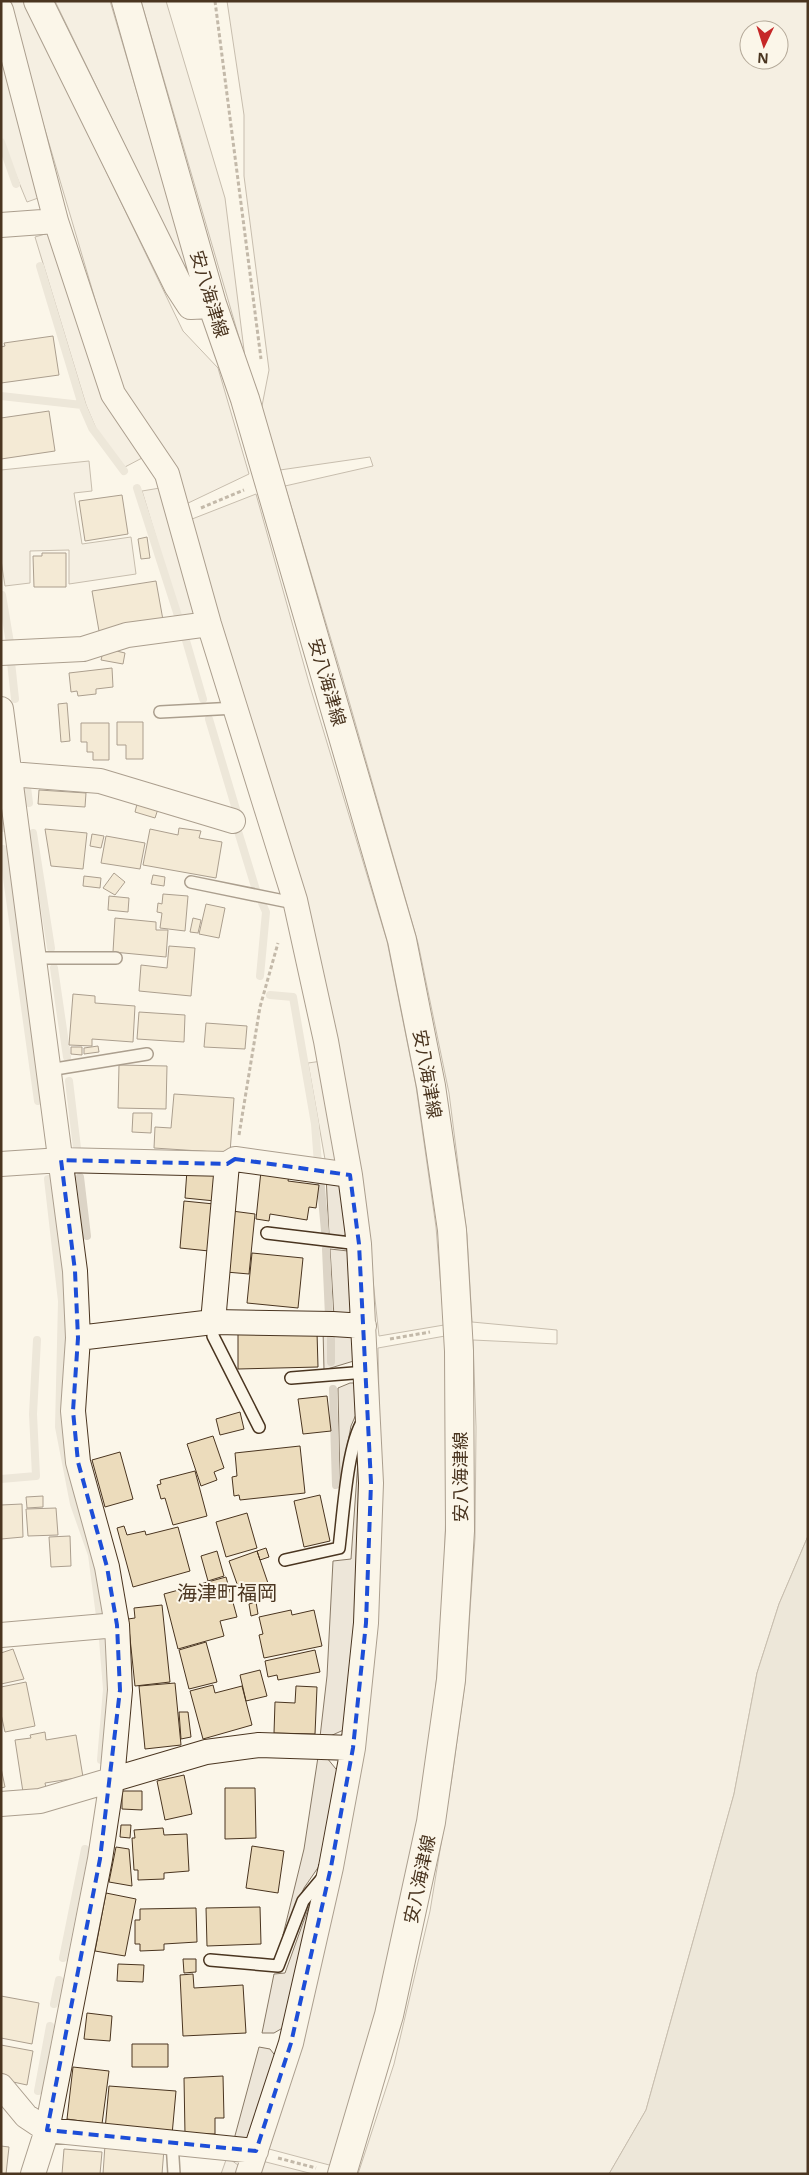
<svg xmlns="http://www.w3.org/2000/svg" width="809" height="2175" font-family="'Open Sans','Noto Sans JP',sans-serif">
	<style>
		.green { fill: #ede6d9; stroke: #887966; fill-rule: evenodd }
		.parking { fill: #ede7d9; stroke: #887966 }
		.water { fill: #dcd4c6; stroke: #887966 }
		.lines { fill: none; stroke-linecap: round; stroke-linejoin: round }
		.stream { stroke: #dcd4c6; stroke-width: 8 }
		.building { fill: #ecdcbc; stroke: #4a3520 }
		.lane-casing { stroke: #4a3520; stroke-width: 14 }
		.street-casing { stroke: #4a3520; stroke-width: 26 }
		.secondary-casing { stroke: #4a3520; stroke-width: 30 }
		.path { stroke: #7f6f5c; stroke-width: 3; stroke-dasharray: 4 2.5; stroke-linecap: butt }
		.lane { stroke: #fbf6e9; stroke-width: 11 }
		.street { stroke: #fbf6e9; stroke-width: 24 }
		.secondary { stroke: #fbf6e9; stroke-width: 28 }
		.marked { fill: none; stroke: #1d4ed8; stroke-width: 4; stroke-dasharray: 10 6; stroke-linejoin: round }
		.labels { text-anchor: middle; dominant-baseline: central; stroke-width: 4; stroke-linejoin: round; paint-order: stroke }
		.street-label { font-size: 18px; fill: #4a3520; stroke: #fbf6e9 }
		.quarter-label { font-size: 20px; fill: #4a3520; stroke: #fbf6e9 }
	</style>
	<rect width="100%" height="100%" fill="#fbf6e9"/>
	<!-- green -->
	<path class="green" d="M7,1H24L183,331L218,368L249,474L184,505L123,394Z
		M55,1H110L196,292Z
		M141,1H166L225,198L245,358Z
		M227,1H808V1536L779,1604L757,1673L734,1794L646,2110L609,2174H358L394,2064L430,1911L452,1777L465,1683L475,1538L476,1427L473,1340L557,1344V1330L472,1322L467,1235L449,1093L418,943L341,673L285,486L373,466L370,457L280,470L261,411L269,370L244,176V115ZM749,30H779V60H749Z
		M1,52L41,197L27,202L1,139Z
		M52,232L142,458L125,467L97,431L86,405L35,237Z
		M160,488L198,618L181,621L142,491Z
		M256,494L309,683L387,941L416,1086L436,1227L444,1325L379,1336L362,1178L187,521Z
		M322,1061L340,1166L326,1165L308,1063Z
		M326,1175L341,1179L348,1233L343,1236H329Z
		M330,1249L348,1251L355,1309L349,1319L334,1317Z
		M323,1329L351,1335L357,1341V1360L324,1370Z
		M445,1336C447,1448 448,1561 437,1674C425,1795 401,1922 370,2040C360,2083 345,2124 333,2166L269,2149L300,2046L381,1504L378,1348Z
		M350,1383H357L360,1405L351,1426L340,1484L338,1388Z
		M359,1447L362,1559L348,1728L328,1737H320L327,1676L333,1561L351,1559Z
		M318,1757L327,1758L340,1774L326,1856L304,1888L283,1935L304,1849Z
		M312,1898L286,2026L274,2033H262L274,1974L285,1973Z
		M259,2047L270,2049L277,2058L253,2138L233,2143Z
		M227,2157L242,2168L240,2174H221Z
		M262,2161L313,2174H258Z"/>
	<!-- parking -->
	<path class="parking" d="M89,461L92,491L74,493L82,544L131,537L136,574L69,584V550L30,551V583L5,586L1,560V470Z"/>
	<!-- water -->
	<path class="water" d="M808,1536V2174H609L646,2110L734,1794L757,1673L779,1604Z"/>
	<g class="lines">
		<!-- stream -->
		<path class="stream" d="M1,142L16,184
			M40,266L82,405L92,428L124,471
			M1,396L82,405
			M137,488L180,622
			M2,595L10,643
			M185,637L203,699
			M15,699L11,662L19,661
			M209,719L238,816
			M27,787L29,803
			M1,814L3,828
			M237,828L256,890
			M33,833L51,948
			M3,849L38,1101
			M54,968L67,1057
			M260,976L266,912L262,903
			M270,995L293,997L315,1124L318,1164
			M69,1081L77,1148
			M80,1177L87,1236
			M320,1177L325,1231
			M48,1179L62,1301L59,1427L74,1504L92,1555L100,1616
			M326,1249L329,1316
			M331,1332V1362
			M333,1389L336,1485
			M1,1479L36,1476L33,1414L37,1340
			M101,1760L107,1689L103,1640
			M63,1958L85,1849
			M54,2004L59,1980
			M38,2091L50,2026"/>
	</g>
	<!-- building -->
	<path class="building" d="M53,336L59,375L1,383V347L5,346L4,343Z
		M49,411L55,451L1,459V418Z
		M122,495L128,534L85,541L79,501Z
		M147,537L150,558L141,559L138,539Z
		M42,553H66V587H34L33,556H42Z
		M156,581L163,620L99,631L92,591Z
		M104,648L125,653L123,664L101,660Z
		M112,668L113,687L96,689V694L78,696L77,691L71,692L69,673Z
		M67,703L70,741L61,742L58,704Z
		M117,722H143V759H126V745H117Z
		M81,723H109V760H93V752H87V742H81Z
		M39,790L86,793L85,807L38,804Z
		M138,800L159,806L155,818L135,812Z
		M179,828L201,831L199,838L222,842L216,878L143,865L150,829L178,835Z
		M45,829L87,833L83,869L51,866Z
		M92,834L104,836L101,848L90,846Z
		M106,836L145,843L140,869L101,863Z
		M114,873L125,882L115,895L103,888Z
		M153,875L165,877L164,886L151,884Z
		M84,876L101,878L100,888L83,886Z
		M163,894L188,896L185,931L160,928L162,913L157,912L158,903L162,904Z
		M109,896L129,898L128,912L108,910Z
		M206,904L225,908L219,938L199,934Z
		M115,918L156,922V930H168L166,957L113,952Z
		M193,918L201,920L198,933L190,932Z
		M169,946L195,948L191,996L139,991L141,965L167,968Z
		M73,994L95,996V1003L135,1006L133,1042L92,1039V1046L69,1045Z
		M139,1012L185,1015L184,1042L137,1039Z
		M206,1023L247,1026L245,1049L204,1047Z
		M98,1046L99,1052L84,1054V1048Z
		M71,1047H82V1055L71,1054Z
		M119,1065L167,1066L166,1109L118,1108Z
		M174,1094L234,1098L230,1153L154,1148L155,1127L171,1128Z
		M133,1113H152L151,1133L132,1132Z
		M187,1170L219,1173L215,1201L185,1198Z
		M261,1171L289,1175L288,1181L319,1185L316,1208L309,1207L307,1220L270,1214L269,1221L256,1219Z
		M184,1201L214,1204L209,1251L180,1248Z
		M232,1211L255,1214L249,1274L226,1272Z
		M252,1253L303,1258L298,1308L247,1303Z
		M317,1332L318,1367L238,1369V1333Z
		M327,1396L331,1431L303,1434L298,1399Z
		M240,1412L244,1429L220,1435L216,1419Z
		M213,1436L224,1468L214,1472L217,1480L201,1486L187,1444Z
		M300,1446L305,1493L240,1500L239,1495L234,1496L232,1477L237,1476L235,1453Z
		M120,1452L133,1499L105,1507L92,1460Z
		M195,1471L207,1516L173,1525L165,1498L161,1499L157,1485L161,1484L160,1480Z
		M320,1495L330,1541L304,1547L294,1501Z
		M43,1496V1507L27,1508L26,1497Z
		M22,1504L23,1537L1,1539V1505Z
		M56,1508L58,1535L28,1536L26,1509Z
		M247,1513L257,1548L226,1557L216,1522Z
		M124,1526L127,1535L145,1531L146,1535L178,1527L190,1571L133,1587L117,1528Z
		M70,1536L71,1566L51,1567L49,1537Z
		M266,1548L269,1557L260,1560L257,1551Z
		M217,1551L224,1576L208,1581L201,1556Z
		M257,1551L271,1592L243,1601L229,1561Z
		M226,1577L237,1617L220,1621L224,1636L178,1649L164,1594Z
		M256,1602L258,1614L251,1616L249,1604Z
		M162,1605L170,1682L135,1686L128,1619L135,1618L134,1608Z
		M291,1610L292,1615L314,1610L322,1646L264,1658L259,1635L263,1634L259,1617Z
		M206,1642L217,1682L189,1689L179,1650Z
		M13,1649L24,1679L1,1684V1653Z
		M315,1650L320,1672L278,1680L277,1675L268,1677L265,1661Z
		M260,1670L267,1696L246,1701L240,1675Z
		M26,1682L35,1726L5,1732L1,1714V1687Z
		M175,1683L181,1745L145,1749L139,1686Z
		M213,1685L215,1693L242,1686L252,1725L203,1739L190,1691Z
		M296,1686L317,1687L315,1734L274,1733L275,1702L295,1703Z
		M179,1712H188L191,1737L181,1739Z
		M45,1732L46,1740L76,1735L83,1777L45,1783L46,1788L23,1792L15,1740L31,1738L30,1735Z
		M1,1768L5,1787L1,1788Z
		M184,1775L192,1814L165,1820L157,1781Z
		M225,1788H255L256,1838L225,1839Z
		M122,1791H142V1810L122,1809Z
		M121,1825H131L130,1838L120,1837Z
		M163,1828L164,1835L187,1834L189,1871L164,1873V1879L138,1880V1870H134L132,1838H135L134,1830Z
		M252,1846L284,1851L278,1893L246,1888Z
		M116,1847L129,1849L132,1886L109,1882Z
		M106,1893L136,1899L125,1956L95,1951Z
		M260,1907L261,1944L207,1946L206,1908Z
		M196,1908L197,1942L164,1944V1950L140,1951V1944H135V1920H140V1909Z
		M183,1959H196V1972L184,1973Z
		M118,1964L144,1965L143,1982L117,1981Z
		M193,1974L194,1988L243,1985L246,2033L183,2036L180,1975Z
		M1,1996L39,2003L32,2044L1,2038Z
		M87,2013L112,2016L110,2041L84,2039Z
		M132,2044H168V2067H132Z
		M1,2045L33,2051L27,2085L4,2080L1,2075Z
		M73,2067L109,2071L102,2124L67,2119Z
		M223,2076L224,2118H215V2134H185L184,2078Z
		M109,2086L176,2091L172,2135L105,2130Z
		M105,2145L164,2149L162,2174H103Z
		M1,2146L9,2147L6,2174H1Z
		M64,2149L102,2152L100,2174H62Z"/>
	<g class="lines">
		<defs>
			<path id="lane" d="M160,712L236,708
				M191,882L289,902L295,900
				M34,958H116
				M49,1070L147,1054
				M267,1233L359,1244
				M213,1322V1336L259,1427
				M291,1378L366,1372
				M285,1560L339,1548C343,1517 347,1445 363,1421
				M210,1960L278,1966L303,1901L324,1876
				M172,2142L174,2174"/>
			<path id="street" d="M1,10L56,221L113,394L167,474L209,624L295,900L326,1041L350,1175L359,1244L371,1483L366,1623L353,1748L331,1867L291,2043L248,2174
				M1,225L56,221
				M1,653L83,649L127,635L209,624
				M1,709L75,1271L78,1338L73,1411L78,1462L107,1567L117,1625L120,1690L112,1780L100,1859L47,2130L33,2174
				M10,774L100,781L233,821
				M1,1164L61,1160L227,1164L235,1159L350,1175
				M213,1322L227,1164
				M78,1338L213,1322L333,1324L364,1326
				M1,1635L117,1625
				M1,1804L40,1801L206,1752L259,1745L353,1748
				M1,2086L26,2116L47,2130L256,2151"/>
			<path id="secondary" d="M38,1L178,285L191,305L212,304
				M126,1L212,304L245,399L402,940L431,1086L452,1230L459,1351L460,1531L451,1680L431,1822L389,2015L342,2174"/>
		</defs>
		<!-- lane casing -->
		<use href="#lane" class="lane-casing"/>
		<!-- street casing -->
		<use href="#street" class="street-casing"/>
		<!-- secondary casing -->
		<use href="#secondary" class="secondary-casing"/>
		<!-- path -->
		<path class="path" d="M215,1L261,359
			M201,508L244,490
			M239,1135L260,1007L278,943
			M390,1339L430,1332
			M278,2158L316,2168"/>
		<!-- lane -->
		<use href="#lane" class="lane"/>
		<!-- street -->
		<use href="#street" class="street"/>
		<!-- secondary -->
		<use href="#secondary" class="secondary"/>
	</g>
	<!-- marked area -->
	<path d="M0 0H809V2175H0ZM235,1159L350,1175L359,1244L371,1483L366,1623L353,1748L331,1867L291,2043L256,2151L47,2130L100,1859L120,1690L117,1625L107,1567L78,1462L73,1411L78,1338L75,1271L61,1160L227,1164Z" fill="#fbf6e9" fill-opacity=".55" fill-rule="evenodd"/>
	<path class="marked" d="M235,1159L350,1175L359,1244L371,1483L366,1623L353,1748L331,1867L291,2043L256,2151L47,2130L100,1859L120,1690L117,1625L107,1567L78,1462L73,1411L78,1338L75,1271L61,1160L227,1164Z"/>
	<g class="labels">
		<!-- street labels -->
		<g class="street-label">
			<text transform="translate(210 294) rotate(73)">安八海津線</text>
			<text transform="translate(328 682) rotate(74)">安八海津線</text>
			<text transform="translate(428 1074) rotate(80)">安八海津線</text>
			<text transform="translate(460 1477) rotate(-90)">安八海津線</text>
			<text transform="translate(419 1879) rotate(-78)">安八海津線</text>
		</g>
		<!-- quarter labels -->
		<g class="quarter-label">
			<text x="227" y="1592">海津町福岡</text>
		</g>
	</g>
	<!-- border -->
	<rect width="809" height="2175" fill="none" stroke="#4a3520" stroke-width="5"/>
	<!-- north arrow -->
	<g transform="translate(764 45) rotate(184)"><circle r="24" fill="#fbf6e9" stroke="#b4a999"/>
	<path d="M0-4L9 19L0 12L-9 19Z" fill="#c62828"/>
	<text y="-8" font-size="14" font-weight="bold" text-anchor="middle" fill="#4a3520">N</text>
	</g>
</svg>
